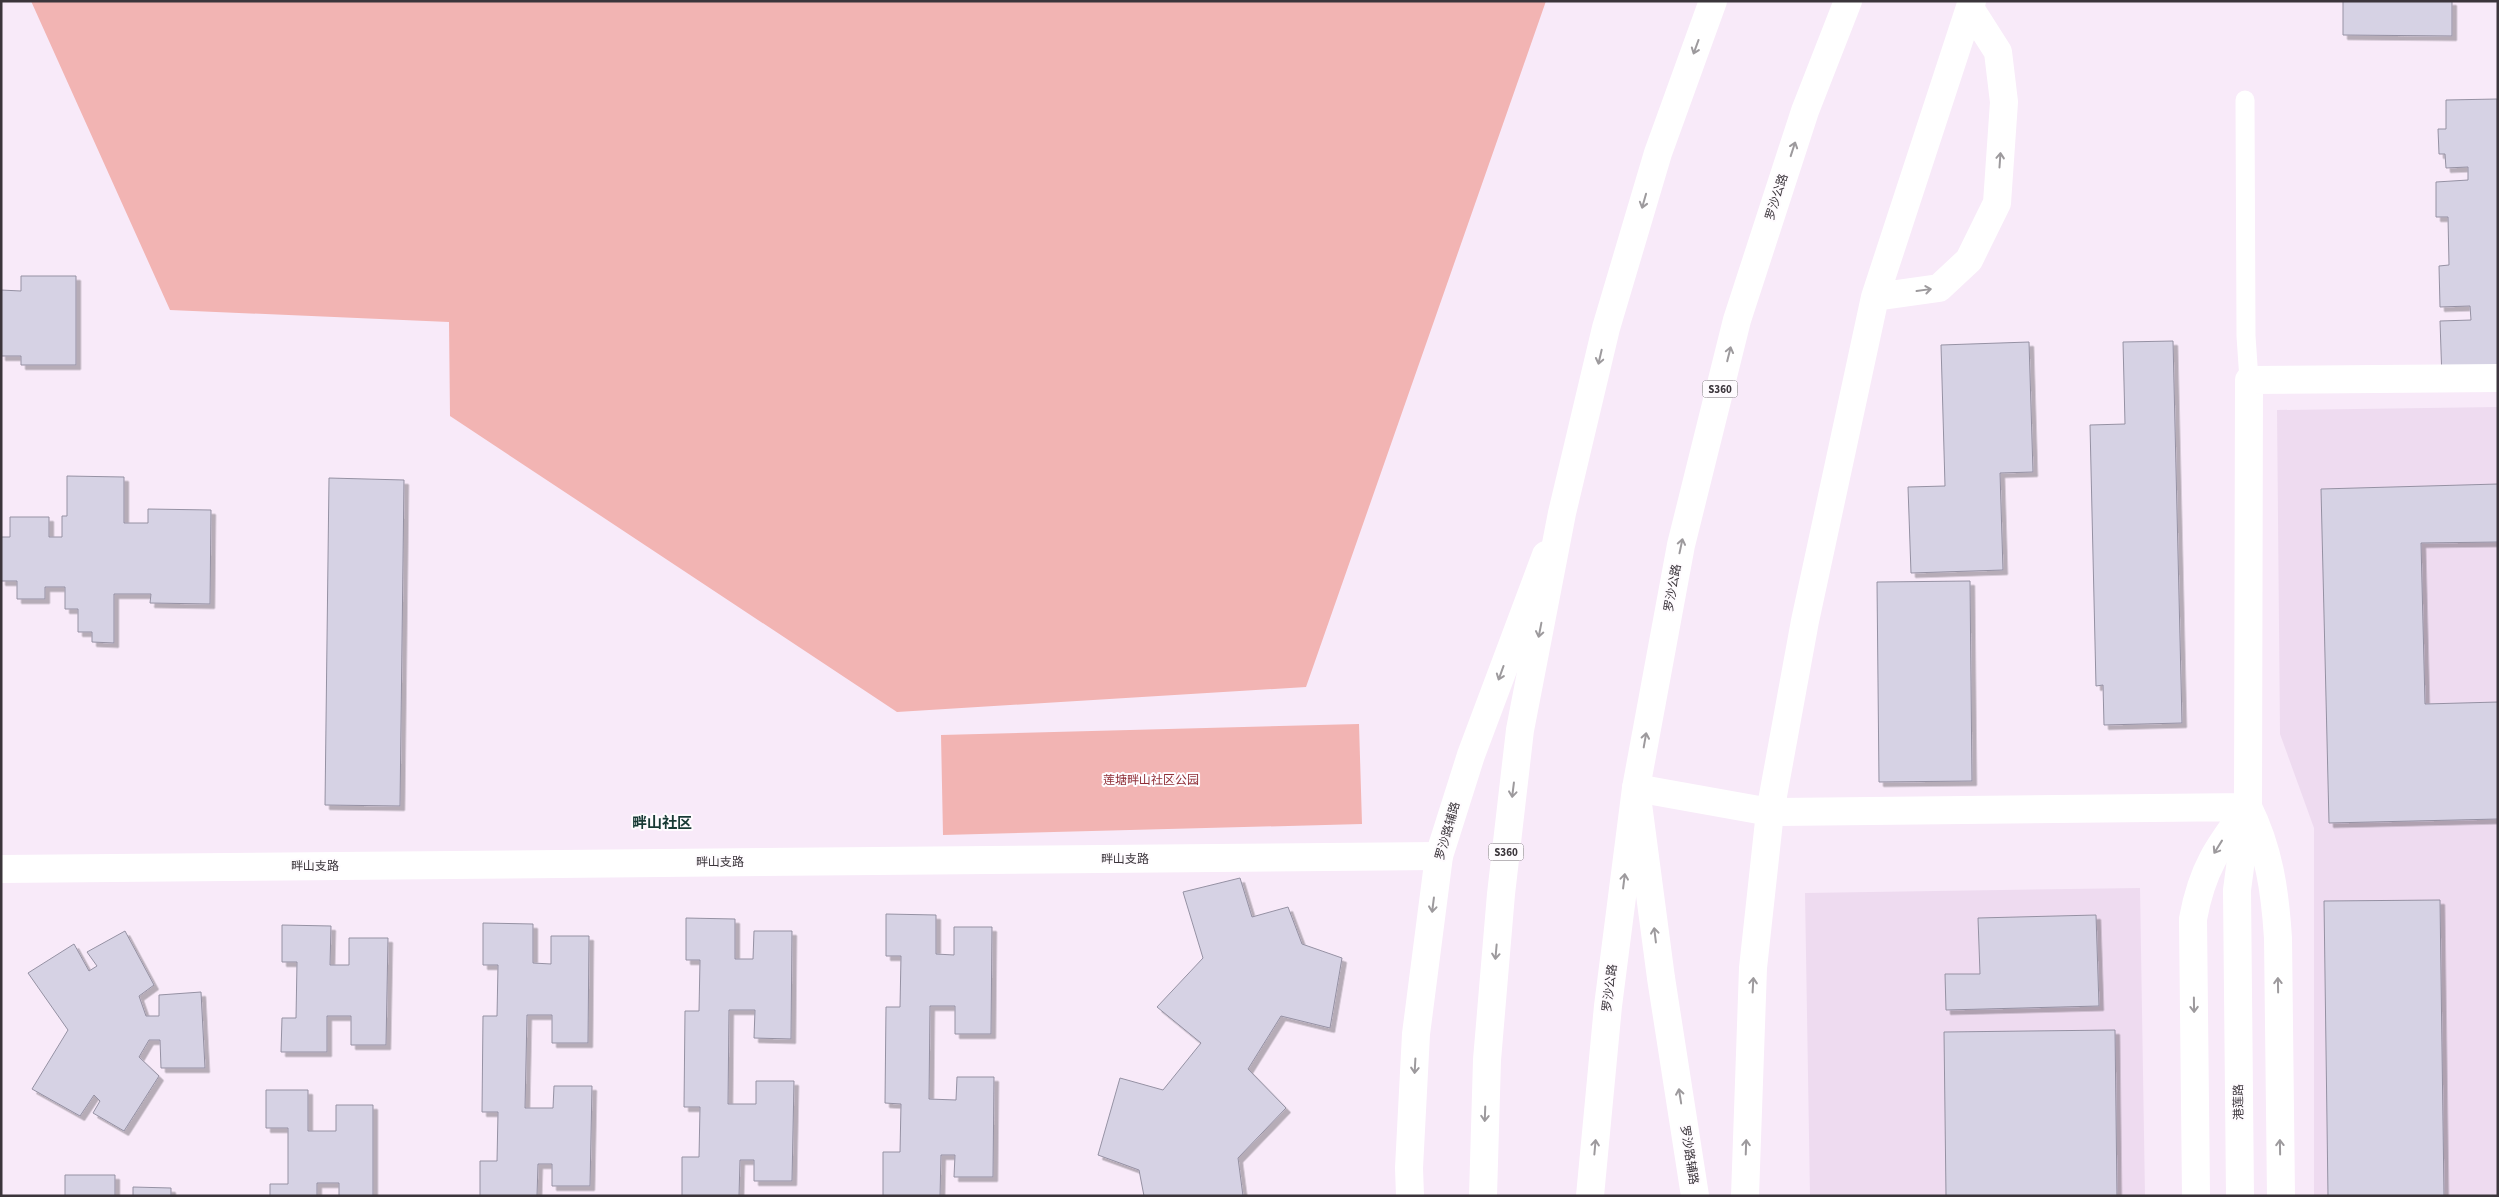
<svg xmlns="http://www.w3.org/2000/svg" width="2499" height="1197" font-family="'Source Sans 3','Noto Sans SC',sans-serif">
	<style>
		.built { fill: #eedbf0 }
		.green { fill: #f2b4b3 }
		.building { fill: #d6d2e4; stroke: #9591a3; filter: url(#shadow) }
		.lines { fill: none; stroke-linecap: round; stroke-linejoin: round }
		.service { stroke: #fff; stroke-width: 19 }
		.minor { stroke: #fff; stroke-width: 28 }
		.tertiary { stroke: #fff; stroke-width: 28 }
		.primary { stroke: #fff; stroke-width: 28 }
		.trunk { stroke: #fff; stroke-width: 28 }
		.oneway { stroke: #9d9a9d }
		.labels { text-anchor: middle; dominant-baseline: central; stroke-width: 4; stroke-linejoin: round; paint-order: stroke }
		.shield { fill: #fefbfe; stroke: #767076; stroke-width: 1 }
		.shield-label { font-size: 11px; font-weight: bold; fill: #3b353b }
		.street-label { font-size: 12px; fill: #3b353b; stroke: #fefbfe }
		.park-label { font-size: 12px; fill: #8f2f37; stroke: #fefbfe }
		.quarter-label { font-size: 15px; font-weight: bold; fill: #183a35; stroke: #fefbfe }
	</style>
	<defs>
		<filter id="shadow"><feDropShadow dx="4.5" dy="4.5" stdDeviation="0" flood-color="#0004"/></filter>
	</defs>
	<rect width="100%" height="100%" fill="#f8eaf9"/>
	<!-- built -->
	<path class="built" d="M2498,407V1196H2314V828L2280,734L2277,410Z
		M2140,888L2145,1196H1810L1805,893Z"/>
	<!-- green -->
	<path class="green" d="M31,1H1546L1306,687L897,712L450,416L449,322L170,310Z
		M1359,724L1362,824L943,835L941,735Z"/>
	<!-- building -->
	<path class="building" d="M2343,1H2452V36L2343,35Z
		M2497,99L2498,379L2442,380L2440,321L2471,320L2470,306L2440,307L2439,266L2449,265L2448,217H2436V182L2468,180V167L2446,168L2445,154H2439L2438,129H2446V100Z
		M21,276H76V365H21V356H1V290L21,291Z
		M2173,341L2182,723L2104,725L2103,685L2096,686L2090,425L2125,424L2123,342Z
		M2029,342L2033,472L2000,473L2003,570L1911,573L1908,487L1945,486L1941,345Z
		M67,476L124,477V523H148V509L211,510L210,604L150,603L151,594H114V643L92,642V632H78V609H65V587H45V599H17V581H1V537H10V517H49V537H62V516H67Z
		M329,478L404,480L400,806L325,805Z
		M2498,484V542L2421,543L2425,704L2498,702V819L2329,823L2321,489Z
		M1970,581L1972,781L1879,782L1877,582Z
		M1240,878L1252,917L1288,907L1302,944L1342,958L1330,1028L1281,1016L1248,1069L1286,1108L1238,1158L1243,1196H1144L1139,1170L1098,1155L1120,1078L1163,1090L1201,1043L1157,1007L1203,958L1183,892Z
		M2440,900L2444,1196H2328L2324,901Z
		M886,914L936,915V954L954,955V927H992L991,1034H955V1006H930L929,1099L956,1100L957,1077H994L993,1177H954L955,1155H941L940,1196H883V1152H900L901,1104L885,1103L886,1007H900L901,956H886Z
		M2096,915L2099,1006L1946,1010L1945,974H1980L1978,918Z
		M686,918L735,919V959H753L754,931H792L791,1039L754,1038L755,1010H729L728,1104H756V1081H794L792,1181H754V1160H740L739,1196H682V1157H699L700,1107H684L685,1011H699L700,960H686Z
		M483,923L533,924V963L551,964V936H589L588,1043H552V1015H527L525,1108H553L554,1086H592L590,1186H552V1164H538L537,1196H480V1161H497L498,1112H482L483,1016H497L498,965H483Z
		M282,925L331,926L330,965H349V938H388L386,1045H351V1016H327V1052H281L282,1018H296L297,962H282Z
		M125,931L154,985L139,996L146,1016H159V995L201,992L205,1068H161L160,1040H149L139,1057L159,1076L124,1131L93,1113L100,1101L94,1095L80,1116L32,1089L68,1030L28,973L74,944L89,971L97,966L87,952Z
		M2115,1030L2117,1196H1946L1944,1032Z
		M266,1090H308V1131H336V1105H373V1196H339V1183H317V1196H270V1184H288V1128H266Z
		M65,1175H115V1196H65Z
		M133,1187L171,1188V1196H133Z"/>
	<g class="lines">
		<!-- service -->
		<path class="service" d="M2245,100L2246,336L2249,380"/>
		<!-- minor -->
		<path class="minor" d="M1875,297L1939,288L1969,260L1997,203L2004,102L1998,52L1970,8
			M1636,788L1770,812L2248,807L2249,380L2498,378
			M1,869L1439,856
			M1745,1196L1753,968L1770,812L1805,621L1875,297L1972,1
			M2196,1196L2193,919C2202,869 2218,847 2248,807C2269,849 2275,891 2278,938L2281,1196"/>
		<!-- tertiary -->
		<path class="tertiary" d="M2240,1196L2237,890L2248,807"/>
		<!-- primary -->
		<path class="primary" d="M1638,804L1661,978L1695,1196
			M1410,1196L1409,1168L1416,1034L1439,856L1471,755L1546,555"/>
		<!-- trunk -->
		<path class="trunk" d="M1483,1196L1487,1060L1501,894L1520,730L1562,513L1606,328L1658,153L1713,1
			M1590,1196L1608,1006L1636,788L1681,545L1737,320L1805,111L1848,1"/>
	</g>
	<!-- one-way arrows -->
	<defs><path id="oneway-shaft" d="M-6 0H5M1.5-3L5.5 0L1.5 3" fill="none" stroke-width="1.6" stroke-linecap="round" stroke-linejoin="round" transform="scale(1.25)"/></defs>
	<g class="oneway">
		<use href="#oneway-shaft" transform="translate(1696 47) rotate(110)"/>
		<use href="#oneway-shaft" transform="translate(1793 149) rotate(-72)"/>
		<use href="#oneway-shaft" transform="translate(2000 160) rotate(-86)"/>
		<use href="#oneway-shaft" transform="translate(1644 201) rotate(106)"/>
		<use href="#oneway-shaft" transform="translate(1924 290) rotate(-8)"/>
		<use href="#oneway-shaft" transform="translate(1729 354) rotate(-76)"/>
		<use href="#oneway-shaft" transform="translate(1600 357) rotate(103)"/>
		<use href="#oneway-shaft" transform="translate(1681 546) rotate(-78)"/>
		<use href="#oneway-shaft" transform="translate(1540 630) rotate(101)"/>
		<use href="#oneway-shaft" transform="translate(1501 673) rotate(110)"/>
		<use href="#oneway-shaft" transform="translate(1645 740) rotate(-80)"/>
		<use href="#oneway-shaft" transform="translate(1513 790) rotate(97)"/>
		<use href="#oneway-shaft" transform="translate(2218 847) rotate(122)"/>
		<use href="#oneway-shaft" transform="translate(1624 881) rotate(-83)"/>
		<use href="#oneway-shaft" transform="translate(1433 905) rotate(97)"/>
		<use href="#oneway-shaft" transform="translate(1655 935) rotate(-97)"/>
		<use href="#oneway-shaft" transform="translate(1496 952) rotate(95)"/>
		<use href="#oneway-shaft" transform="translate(1753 985) rotate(-87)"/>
		<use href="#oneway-shaft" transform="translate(2278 985) rotate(-91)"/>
		<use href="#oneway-shaft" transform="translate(2194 1005) rotate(89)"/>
		<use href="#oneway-shaft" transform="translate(1415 1066) rotate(93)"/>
		<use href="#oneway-shaft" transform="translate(1680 1096) rotate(-99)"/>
		<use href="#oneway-shaft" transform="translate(1485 1114) rotate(92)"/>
		<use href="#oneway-shaft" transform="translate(1595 1147) rotate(-85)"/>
		<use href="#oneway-shaft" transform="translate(1746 1147) rotate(-88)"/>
		<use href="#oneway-shaft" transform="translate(2280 1147) rotate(-91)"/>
	</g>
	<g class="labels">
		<!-- shield labels -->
		<g class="shield">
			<rect x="1702.5" y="380.5" width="35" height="17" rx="4"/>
			<rect x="1488.5" y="843.5" width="35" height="17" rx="4"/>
		</g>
		<g class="shield-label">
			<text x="1720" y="389">S360</text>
			<text x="1506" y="852">S360</text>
		</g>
		<!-- street labels -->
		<g class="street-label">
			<text transform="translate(1777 197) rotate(-72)">罗沙公路</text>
			<text transform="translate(1673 588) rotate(-80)">罗沙公路</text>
			<text transform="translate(1448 831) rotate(-74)">罗沙路辅路</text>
			<text x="1125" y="859">畔山支路</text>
			<text x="720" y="862">畔山支路</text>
			<text x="315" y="866">畔山支路</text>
			<text transform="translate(1610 988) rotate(-83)">罗沙公路</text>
			<text transform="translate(2239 1102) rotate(-91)">港莲路</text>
			<text transform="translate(1689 1155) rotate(81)">罗沙路辅路</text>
		</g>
		<!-- park labels -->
		<g class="park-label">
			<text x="1151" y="780">莲塘畔山社区公园</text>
		</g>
		<!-- quarter labels -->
		<g class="quarter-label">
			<text x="662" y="823">畔山社区</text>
		</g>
	</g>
	<!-- border -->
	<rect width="2499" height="1197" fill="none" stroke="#3b353b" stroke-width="5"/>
</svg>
